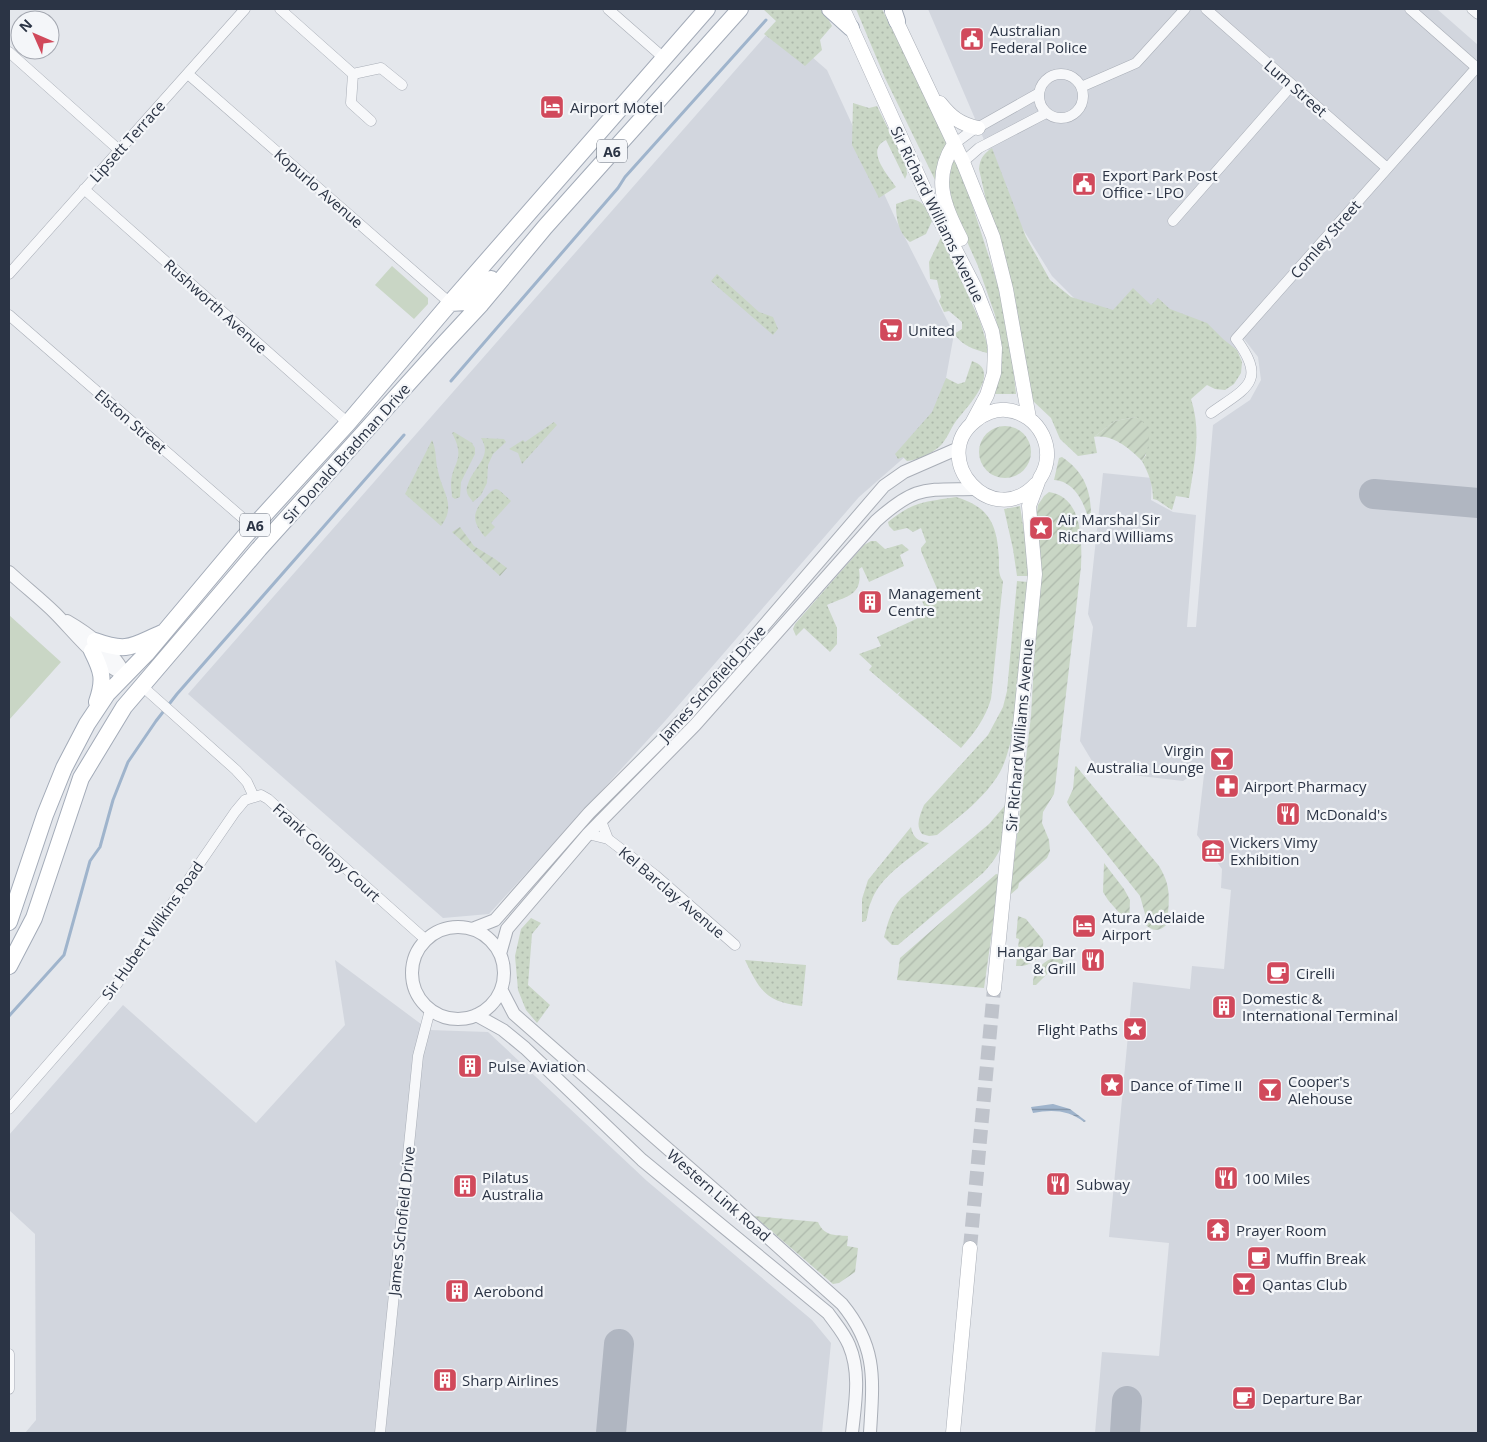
<svg xmlns="http://www.w3.org/2000/svg" width="1487" height="1442" font-family="'Open Sans',sans-serif">
	<style>
		.built { fill: #d2d6de }
		.grass { fill: url(#grass-dots) }
		.garden { fill: url(#garden-furrows) }
		.pitch { fill: #c9d6c5 }
		.water { fill: url(#water-rules) }
		.lines { fill: none; stroke-linecap: round; stroke-linejoin: round }
		.stream { stroke: #9fb4cc; stroke-width: 3 }
		.taxiway { stroke: #b0b6c1; stroke-width: 30 }
		.secondary-tunnel { stroke: #bfc3cb; stroke-width: 14; stroke-dasharray: 14 7; stroke-linecap: butt }
		.minor-casing { stroke: #a9aeb7; stroke-width: 11 }
		.tertiary-casing { stroke: #a9aeb7; stroke-width: 14 }
		.secondary-casing { stroke: #a9aeb7; stroke-width: 15 }
		.primary-casing { stroke: #a3abb8; stroke-width: 18 }
		.minor { stroke: #f7f8fa; stroke-width: 10 }
		.tertiary { stroke: #f7f8fa; stroke-width: 12 }
		.secondary { stroke: #fff; stroke-width: 14 }
		.primary { stroke: #fff; stroke-width: 16 }
		.labels { text-anchor: middle; dominant-baseline: central; stroke-width: 4.5; stroke-linejoin: round; paint-order: stroke }
		.shield { fill: #f4f6f9; stroke: #676e7b; stroke-width: 1 }
		.shield-label { font-size: 14px; font-weight: bold; fill: #2b3445 }
		.poi-label { font-size: 15px; fill: #2b3445; stroke: #f4f6f9; text-anchor: start }
		.street-label { font-size: 15px; fill: #2b3445; stroke: #f4f6f9 }
	</style>
	<defs>
		<pattern id="grass-dots" width="8" height="8" patternUnits="userSpaceOnUse" patternTransform="scale(1.25)"><rect width="8" height="8" fill="#c9d6c5"/><path d="M2 2h.1M6 6h.1" fill="none" stroke="#adb8ab" stroke-width="1.8" stroke-linecap="round"/></pattern>
		<pattern id="garden-furrows" width="10" height="10" patternUnits="userSpaceOnUse" patternTransform="scale(1.25)"><rect width="10" height="10" fill="#c9d6c5"/><path d="M-1 1l2-2M0 10L10 0M9 11l2-2" fill="none" stroke="#adb8ab"/></pattern>
		<pattern id="water-rules" width="6" height="5" patternUnits="userSpaceOnUse" patternTransform="scale(1.25)"><rect width="6" height="5" fill="#9fb4cc"/><path d="M0 2.5h6" fill="none" stroke="#8293a7"/></pattern>
	</defs>
	<rect width="100%" height="100%" fill="#e4e7ec"/>
	<!-- built -->
	<path class="built" d="M928,9H1437L1478,45V1433H1095L1102,1352L1159,1356L1169,1243L1109,1237L1133,982L1190,989L1192,966L1224,969L1231,890L1221,888L1222,869L1197,835L1205,766L1183,781L1098,771L1080,741L1093,627L1088,614L1103,473L1152,478L1151,500L1173,512L1196,515L1187,627H1196L1213,425L1250,400L1261,380L1258,357L1244,339L1226,359L1078,302L1052,276L1021,226Z
		M775,25L827,70L897,222L954,334L940,411L907,455L859,497L665,721L489,914L443,918L188,694Z
		M335,960L429,1030L488,1032L647,1181L812,1320L831,1343L822,1433H25L36,1420L35,1234L9,1210V1135L123,1005L256,1123L345,1025Z"/>
	<!-- grass -->
	<path class="grass" d="M763,9H823L832,26L820,40L822,50L805,66L764,34L776,21Z
		M856,9H882L949,143L935,180L885,78Z
		M853,103L869,108L877,106L906,165L907,174L905,179L886,140C865,150 887,174 896,187L879,198L852,145Z
		M992,148L1026,237L1050,280L1071,297L1113,310L1133,288L1151,305L1158,298L1170,309L1207,323L1223,339L1237,350L1242,362L1241,373L1234,384L1225,390L1215,389L1207,385L1191,399C1202,433 1194,464 1189,498L1176,496L1172,510L1157,500L1153,499C1153,485 1149,474 1142,461L1146,455L1136,417L1115,421L1094,437L1097,453L1078,456L1060,439L1051,418L1033,401L1030,395L979,169C980,159 983,154 992,148Z
		M958,161L998,285L1011,347L1016,394H993L1001,368L1002,349L995,315L978,266L951,206L947,177L951,162Z
		M910,199C924,200 927,210 932,221L926,234L910,242C898,233 896,217 896,204Z
		M941,237L980,321L987,344V353C973,349 963,346 954,334L962,329V322L949,311L944,312L939,301L941,297L937,280L930,279L929,262Z
		M717,274L759,312L773,317L778,329L773,335L711,281Z
		M972,361C1003,371 966,408 956,421C950,429 947,440 939,447C931,454 917,460 907,461L903,457L898,459L895,454L932,412L946,378L958,384L965,382Z
		M554,422L557,425L522,464L518,453L509,449L523,440L525,442Z
		M454,432L472,443L475,448V454L461,482L460,497L455,499L452,497C452,493 451,489 451,485C451,462 467,461 452,433Z
		M481,438L504,439L506,442L493,454L488,465L487,483L481,495L473,502C471,499 467,495 467,492C466,490 467,486 468,484C474,466 493,457 481,438Z
		M432,440C437,451 435,460 438,471C442,492 457,505 441,526L405,494Z
		M496,489L499,490L511,501L491,523L495,527L485,537C473,523 471,514 484,499C488,495 490,491 496,489Z
		M956,497C990,507 997,525 999,558C999,566 998,575 1003,581L991,699C985,719 975,732 961,748L898,695L901,691L897,694L869,670L872,666L859,654L881,646L877,637L927,614L920,595L927,592L929,596L938,591L921,551V548L926,542L921,528L913,532L907,528L894,531L889,526L888,522C914,501 925,502 956,497Z
		M1020,506L1027,551L1028,576H1017L1013,549L1004,509Z
		M871,541H876L885,549L902,544L909,550L900,555L904,566L869,582L862,567L859,569C863,596 847,596 827,605L837,628V644L830,652L804,628L796,636L793,629L795,624L864,545Z
		M1017,581L1028,582L1012,738C1008,750 1006,761 1000,772C985,798 960,816 937,835L929,836L922,834C915,825 920,815 924,805L988,735L1003,707L1007,691Z
		M1008,802C1005,834 1007,848 983,873L898,945H892L884,937C888,922 891,910 901,898L989,824Z
		M911,827C913,838 918,841 929,843C908,860 880,876 871,902C868,908 868,915 866,921L862,922V899L868,880Z
		M531,918L541,923L532,934L528,985L550,1005L537,1023L526,1010L518,990L515,956L521,929Z
		M745,960L806,965L802,1006C766,1002 760,991 745,960Z"/>
	<!-- garden -->
	<path class="garden" d="M1136,417C1153,425 1151,447 1142,461C1130,449 1113,434 1094,437L1115,421Z
		M979 452a26 26 0 1 1 52 0a26 26 0 1 1-52 0Z
		M1062,457C1083,471 1091,489 1091,514H1087C1082,498 1072,481 1054,480L1059,458Z
		M1049,492C1083,497 1082,541 1081,567L1055,787L1054,794L1043,812L1042,823L1049,840L1050,851L1047,858L1019,883L1018,888L1010,895L1031,716L1040,559L1036,518L1038,505L1044,496Z
		M460,527L474,546L495,559L507,568L500,576L452,532Z
		M1076,766L1159,866C1172,887 1169,900 1167,924C1159,933 1151,931 1144,923L1145,914L1140,896L1071,809L1067,802L1073,789L1075,767Z
		M1104,863L1124,889L1130,900L1129,924L1108,900L1103,892Z
		M996,874L1000,875L984,988L897,980L900,958Z
		M1018,916L1026,919L1043,940C1045,956 1032,967 1016,966L1019,939L1016,938Z
		M1056,957L1063,960L1062,967L1049,972L1036,985H1033C1032,972 1044,960 1056,957Z
		M754,1216L818,1222C824,1236 834,1235 848,1236L847,1246L858,1248L855,1272L839,1283L833,1284Z"/>
	<!-- pitch -->
	<path class="pitch" d="M392,266L428,298V304L414,319L375,285Z
		M9,615L61,662L9,720Z"/>
	<!-- water -->
	<path class="water" d="M1053,1104L1070,1109L1086,1121L1084,1122C1069,1110 1052,1109 1033,1113L1031,1107Z"/>
	<g class="lines">
		<!-- stream -->
		<path class="stream" d="M451,381L618,188L625,177L766,20
			M9,1016L64,955L90,861L100,847L113,800L128,762L156,721L177,694L404,435"/>
		<!-- taxiway -->
		<path class="taxiway" d="M1374,494L1478,503
			M611,1433L619,1344
			M1125,1433L1127,1401"/>
		<!-- secondary-tunnel -->
		<path class="secondary-tunnel" d="M970,1248L994,989"/>
		<defs>
			<path id="minor" d="M280,9L353,74L351,103L371,121
				M608,9L665,59
				M1206,9L1387,168
				M1410,9L1477,68
				M1472,9L1478,14
				M9,52L119,150
				M1039 96a22 22 0 1 1 44 0a22 22 0 1 1-44 0Z
				M188,74L450,303
				M353,74L381,68L402,85
				M1081,87L1136,63L1185,9
				M954,144L970,132L1039,93
				M963,162L979,148L1046,113
				M84,189L348,423
				M1173,221L1292,85
				M9,274L245,9
				M9,315L253,527
				M1211,413C1246,388 1268,382 1236,339L1478,66
				M142,686L236,770L247,782L254,797
				M588,834L608,839L601,821
				M608,839L655,875L735,945
				M9,1109L112,991L235,812L245,800L261,795L268,799L426,940
				M9,1354V1389
				M380,1433L418,1056L430,1010"/>
			<path id="tertiary" d="M9,572C24,586 41,599 55,613C74,632 99,665 124,674
				M67,621C86,632 117,654 124,674
				M412 973a46 46 0 1 1 92 0a46 46 0 1 1-92 0Z
				M472,929L495,920L589,813L686,716L884,486L904,472L959,448
				M500,954L507,929L588,834L695,725L876,521C916,485 924,490 975,489
				M501,989L514,1014L725,1199L842,1304C878,1348 873,1380 870,1433
				M476,1015L503,1030L525,1048L642,1160L828,1313C835,1323 844,1333 849,1345C861,1373 855,1404 852,1433"/>
			<path id="secondary" d="M843,9L926,193L976,290L992,331L995,348L994,373L987,395L972,423
				M892,12L963,162L993,237L1006,289L1029,418
				M940,103C951,117 960,124 978,128
				M954,144C932,179 944,205 961,239
				M1036,484C992,532 928,458 975,421C983,414 995,409 1006,410C1040,413 1058,451 1040,478
				M994,989L1035,574L1029,506L1038,482
				M953,1433L970,1248"/>
			<path id="primary" d="M830,9L851,28
				M893,9L897,21
				M450,303L466,302L491,279
				M95,641C128,653 132,646 162,633
				M92,651C102,671 105,679 97,702
				M9,922L45,815L64,768L87,724L107,694L146,654L245,536L348,423L450,303L707,9
				M9,966L34,918L81,778L124,707L259,549L441,347L481,304L545,227L740,9"/>
		</defs>
		<!-- minor casing -->
		<use href="#minor" class="minor-casing"/>
		<!-- tertiary casing -->
		<use href="#tertiary" class="tertiary-casing"/>
		<!-- secondary casing -->
		<use href="#secondary" class="secondary-casing"/>
		<!-- primary casing -->
		<use href="#primary" class="primary-casing"/>
		<!-- minor -->
		<use href="#minor" class="minor"/>
		<!-- tertiary -->
		<use href="#tertiary" class="tertiary"/>
		<!-- secondary -->
		<use href="#secondary" class="secondary"/>
		<!-- primary -->
		<use href="#primary" class="primary"/>
	</g>
	<!-- icons -->
	<defs>
		<symbol id="civic-square" viewBox="-11 -11 22 22"><rect x="-9" y="-9" width="18" height="18" rx="4" fill="#d1495b" stroke="#f4f6f9"/><path d="M-.6-6.5H3V-4.5H.6V-3L4-1V1h2V6H-6V1h2V-1L-.6-3ZM-1.2 2.5V6h2.4V2.5Z" fill="#fff"/></symbol>
		<symbol id="hotel-square" viewBox="-11 -11 22 22"><rect x="-9" y="-9" width="18" height="18" rx="4" fill="#d1495b" stroke="#f4f6f9"/><path d="M-6-4.5h1.5V1H6V5H4.5V3h-9V5H-6ZM-4 0a1.8 1.8 0 1 1 3.6 0ZM.5 0V-2.5h3Q6-2.5 6 0Z" fill="#fff"/></symbol>
		<symbol id="supermarket-square" viewBox="-11 -11 22 22"><rect x="-9" y="-9" width="18" height="18" rx="4" fill="#d1495b" stroke="#f4f6f9"/><path d="M-6-5.5h2.5l.6 2H6L4.5 2H-2.5L-4.4-4H-6ZM-1.5 3.2a1.3 1.3 0 1 0 .1 0ZM3 3.2a1.3 1.3 0 1 0 .1 0Z" fill="#fff"/></symbol>
		<symbol id="sight-square" viewBox="-11 -11 22 22"><rect x="-9" y="-9" width="18" height="18" rx="4" fill="#d1495b" stroke="#f4f6f9"/><path d="M0-6L1.8-2.2L6-1.7L2.9 1.2L3.7 5.4L0 3.3L-3.7 5.4L-2.9 1.2L-6-1.7L-1.8-2.2Z" fill="#fff"/></symbol>
		<symbol id="building-square" viewBox="-11 -11 22 22"><rect x="-9" y="-9" width="18" height="18" rx="4" fill="#d1495b" stroke="#f4f6f9"/><path d="M-4-6H4V6H1V3H-1V6H-4ZM-2.5-4.3h1.7v1.8h-1.7ZM.8-4.3h1.7v1.8H.8ZM-2.5-1h1.7V.8h-1.7ZM.8-1h1.7V.8H.8Z" fill="#fff"/></symbol>
		<symbol id="bar-square" viewBox="-11 -11 22 22"><rect x="-9" y="-9" width="18" height="18" rx="4" fill="#d1495b" stroke="#f4f6f9"/><path d="M-6-5H6L.8 .8V4.5H3.5V6h-7V4.5H-.8V.8Z" fill="#fff"/></symbol>
		<symbol id="pharmacy-square" viewBox="-11 -11 22 22"><rect x="-9" y="-9" width="18" height="18" rx="4" fill="#d1495b" stroke="#f4f6f9"/><path d="M-2-6h4v4h4v4h-4v4h-4v-4h-4v-4h4Z" fill="#fff"/></symbol>
		<symbol id="restaurant-square" viewBox="-11 -11 22 22"><rect x="-9" y="-9" width="18" height="18" rx="4" fill="#d1495b" stroke="#f4f6f9"/><path d="M-5-6h1v4h1v-4h1v4h1v-4h1v5L-1.5 .5V6h-2V.5L-5-1ZM5-6V6H3V1.5H1.5Q1.5-4 5-6Z" fill="#fff"/></symbol>
		<symbol id="museum-square" viewBox="-11 -11 22 22"><rect x="-9" y="-9" width="18" height="18" rx="4" fill="#d1495b" stroke="#f4f6f9"/><path d="M0-6L6-3V-2H-6V-3ZM-5-1h2V3h-2ZM-1-1h2V3h-2ZM3-1h2V3H3ZM-6 4H6V6H-6Z" fill="#fff"/></symbol>
		<symbol id="cafe-square" viewBox="-11 -11 22 22"><rect x="-9" y="-9" width="18" height="18" rx="4" fill="#d1495b" stroke="#f4f6f9"/><path d="M-5.5-4.5H6V0H3Q3 3.5 0 3.5H-2.5Q-5.5 3.5-5.5 0ZM3-3.2v2h1.7v-2ZM-6 4.5H4V6H-6Z" fill="#fff"/></symbol>
		<symbol id="temple-square" viewBox="-11 -11 22 22"><rect x="-9" y="-9" width="18" height="18" rx="4" fill="#d1495b" stroke="#f4f6f9"/><path d="M0-6L5-2H3V0L6.5 2.5H4V6H1.5V3h-3V6H-4V2.5H-6.5L-3 0V-2H-5Z" fill="#fff"/></symbol>
	</defs>
	<g fill-rule="evenodd">
		<use href="#civic-square" x="958" y="25" width="28" height="28"/>
		<use href="#hotel-square" x="538" y="93" width="28" height="28"/>
		<use href="#civic-square" x="1070" y="170" width="28" height="28"/>
		<use href="#supermarket-square" x="877" y="316" width="28" height="28"/>
		<use href="#sight-square" x="1027" y="514" width="28" height="28"/>
		<use href="#building-square" x="856" y="588" width="28" height="28"/>
		<use href="#bar-square" x="1208" y="745" width="28" height="28"/>
		<use href="#pharmacy-square" x="1213" y="772" width="28" height="28"/>
		<use href="#restaurant-square" x="1274" y="800" width="28" height="28"/>
		<use href="#museum-square" x="1199" y="837" width="28" height="28"/>
		<use href="#hotel-square" x="1070" y="912" width="28" height="28"/>
		<use href="#restaurant-square" x="1079" y="946" width="28" height="28"/>
		<use href="#cafe-square" x="1264" y="959" width="28" height="28"/>
		<use href="#building-square" x="1210" y="993" width="28" height="28"/>
		<use href="#sight-square" x="1121" y="1015" width="28" height="28"/>
		<use href="#building-square" x="456" y="1052" width="28" height="28"/>
		<use href="#sight-square" x="1098" y="1071" width="28" height="28"/>
		<use href="#bar-square" x="1256" y="1076" width="28" height="28"/>
		<use href="#restaurant-square" x="1212" y="1164" width="28" height="28"/>
		<use href="#restaurant-square" x="1044" y="1170" width="28" height="28"/>
		<use href="#building-square" x="451" y="1172" width="28" height="28"/>
		<use href="#temple-square" x="1204" y="1216" width="28" height="28"/>
		<use href="#cafe-square" x="1245" y="1244" width="28" height="28"/>
		<use href="#bar-square" x="1230" y="1270" width="28" height="28"/>
		<use href="#building-square" x="443" y="1277" width="28" height="28"/>
		<use href="#building-square" x="431" y="1366" width="28" height="28"/>
		<use href="#cafe-square" x="1230" y="1384" width="28" height="28"/>
	</g>
	<g class="labels">
		<!-- shield labels -->
		<g class="shield">
			<rect x="597" y="139.5" width="30" height="23" rx="4"/>
			<rect x="240" y="513.5" width="30" height="23" rx="4"/>
		</g>
		<g class="shield-label">
			<text x="612" y="151">A6</text>
			<text x="255" y="525">A6</text>
		</g>
		<!-- poi labels -->
		<g class="poi-label">
			<text x="990" y="30">Australian<tspan x="990" dy="17">Federal Police</tspan></text>
			<text x="570" y="107">Airport Motel</text>
			<text x="1102" y="175">Export Park Post<tspan x="1102" dy="17">Office - LPO</tspan></text>
			<text x="908" y="330">United</text>
			<text x="1058" y="519">Air Marshal Sir<tspan x="1058" dy="17">Richard Williams</tspan></text>
			<text x="888" y="593">Management<tspan x="888" dy="17">Centre</tspan></text>
			<text x="1204" y="750" text-anchor="end">Virgin<tspan x="1204" dy="17">Australia Lounge</tspan></text>
			<text x="1244" y="786">Airport Pharmacy</text>
			<text x="1306" y="814">McDonald's</text>
			<text x="1230" y="842">Vickers Vimy<tspan x="1230" dy="17">Exhibition</tspan></text>
			<text x="1102" y="917">Atura Adelaide<tspan x="1102" dy="17">Airport</tspan></text>
			<text x="1076" y="951" text-anchor="end">Hangar Bar<tspan x="1076" dy="17">&amp; Grill</tspan></text>
			<text x="1296" y="973">Cirelli</text>
			<text x="1242" y="998">Domestic &amp;<tspan x="1242" dy="17">International Terminal</tspan></text>
			<text x="1118" y="1029" text-anchor="end">Flight Paths</text>
			<text x="488" y="1066">Pulse Aviation</text>
			<text x="1288" y="1081">Cooper's<tspan x="1288" dy="17">Alehouse</tspan></text>
			<text x="1130" y="1085">Dance of Time II</text>
			<text x="482" y="1177">Pilatus<tspan x="482" dy="17">Australia</tspan></text>
			<text x="1244" y="1178">100 Miles</text>
			<text x="1076" y="1184">Subway</text>
			<text x="1236" y="1230">Prayer Room</text>
			<text x="1276" y="1258">Muffin Break</text>
			<text x="1262" y="1284">Qantas Club</text>
			<text x="474" y="1291">Aerobond</text>
			<text x="462" y="1380">Sharp Airlines</text>
			<text x="1262" y="1398">Departure Bar</text>
		</g>
		<!-- street labels -->
		<g class="street-label">
			<text transform="translate(1296 88) rotate(41)">Lum Street</text>
			<text transform="translate(127 141) rotate(-48)">Lipsett Terrace</text>
			<text transform="translate(319 188) rotate(41)">Kopurlo Avenue</text>
			<text transform="translate(938 214) rotate(64)">Sir Richard Williams Avenue</text>
			<text transform="translate(1325 239) rotate(-49)">Comley Street</text>
			<text transform="translate(216 306) rotate(42)">Rushworth Avenue</text>
			<text transform="translate(131 421) rotate(41)">Elston Street</text>
			<text transform="translate(346 453) rotate(-48)">Sir Donald Bradman Drive</text>
			<text transform="translate(712 683) rotate(-48)">James Schofield Drive</text>
			<text transform="translate(1019 735) rotate(-85)">Sir Richard Williams Avenue</text>
			<text transform="translate(327 852) rotate(42)">Frank Collopy Court</text>
			<text transform="translate(672 892) rotate(40)">Kel Barclay Avenue</text>
			<text transform="translate(152 930) rotate(-55)">Sir Hubert Wilkins Road</text>
			<text transform="translate(719 1195) rotate(41)">Western Link Road</text>
			<text transform="translate(401 1221) rotate(-84)">James Schofield Drive</text>
		</g>
	</g>
	<!-- border -->
	<rect width="1487" height="1442" fill="none" stroke="#2b3445" stroke-width="20"/>
	<!-- north arrow -->
	<g transform="translate(35 35) rotate(315)"><circle r="24" fill="#f4f6f9" stroke="#a4a8b1"/>
	<path d="M0-4L9 19L0 12L-9 19Z" fill="#d1495b"/>
	<text y="-8" font-size="14" font-weight="bold" text-anchor="middle" fill="#2b3445">N</text>
	</g>
</svg>
